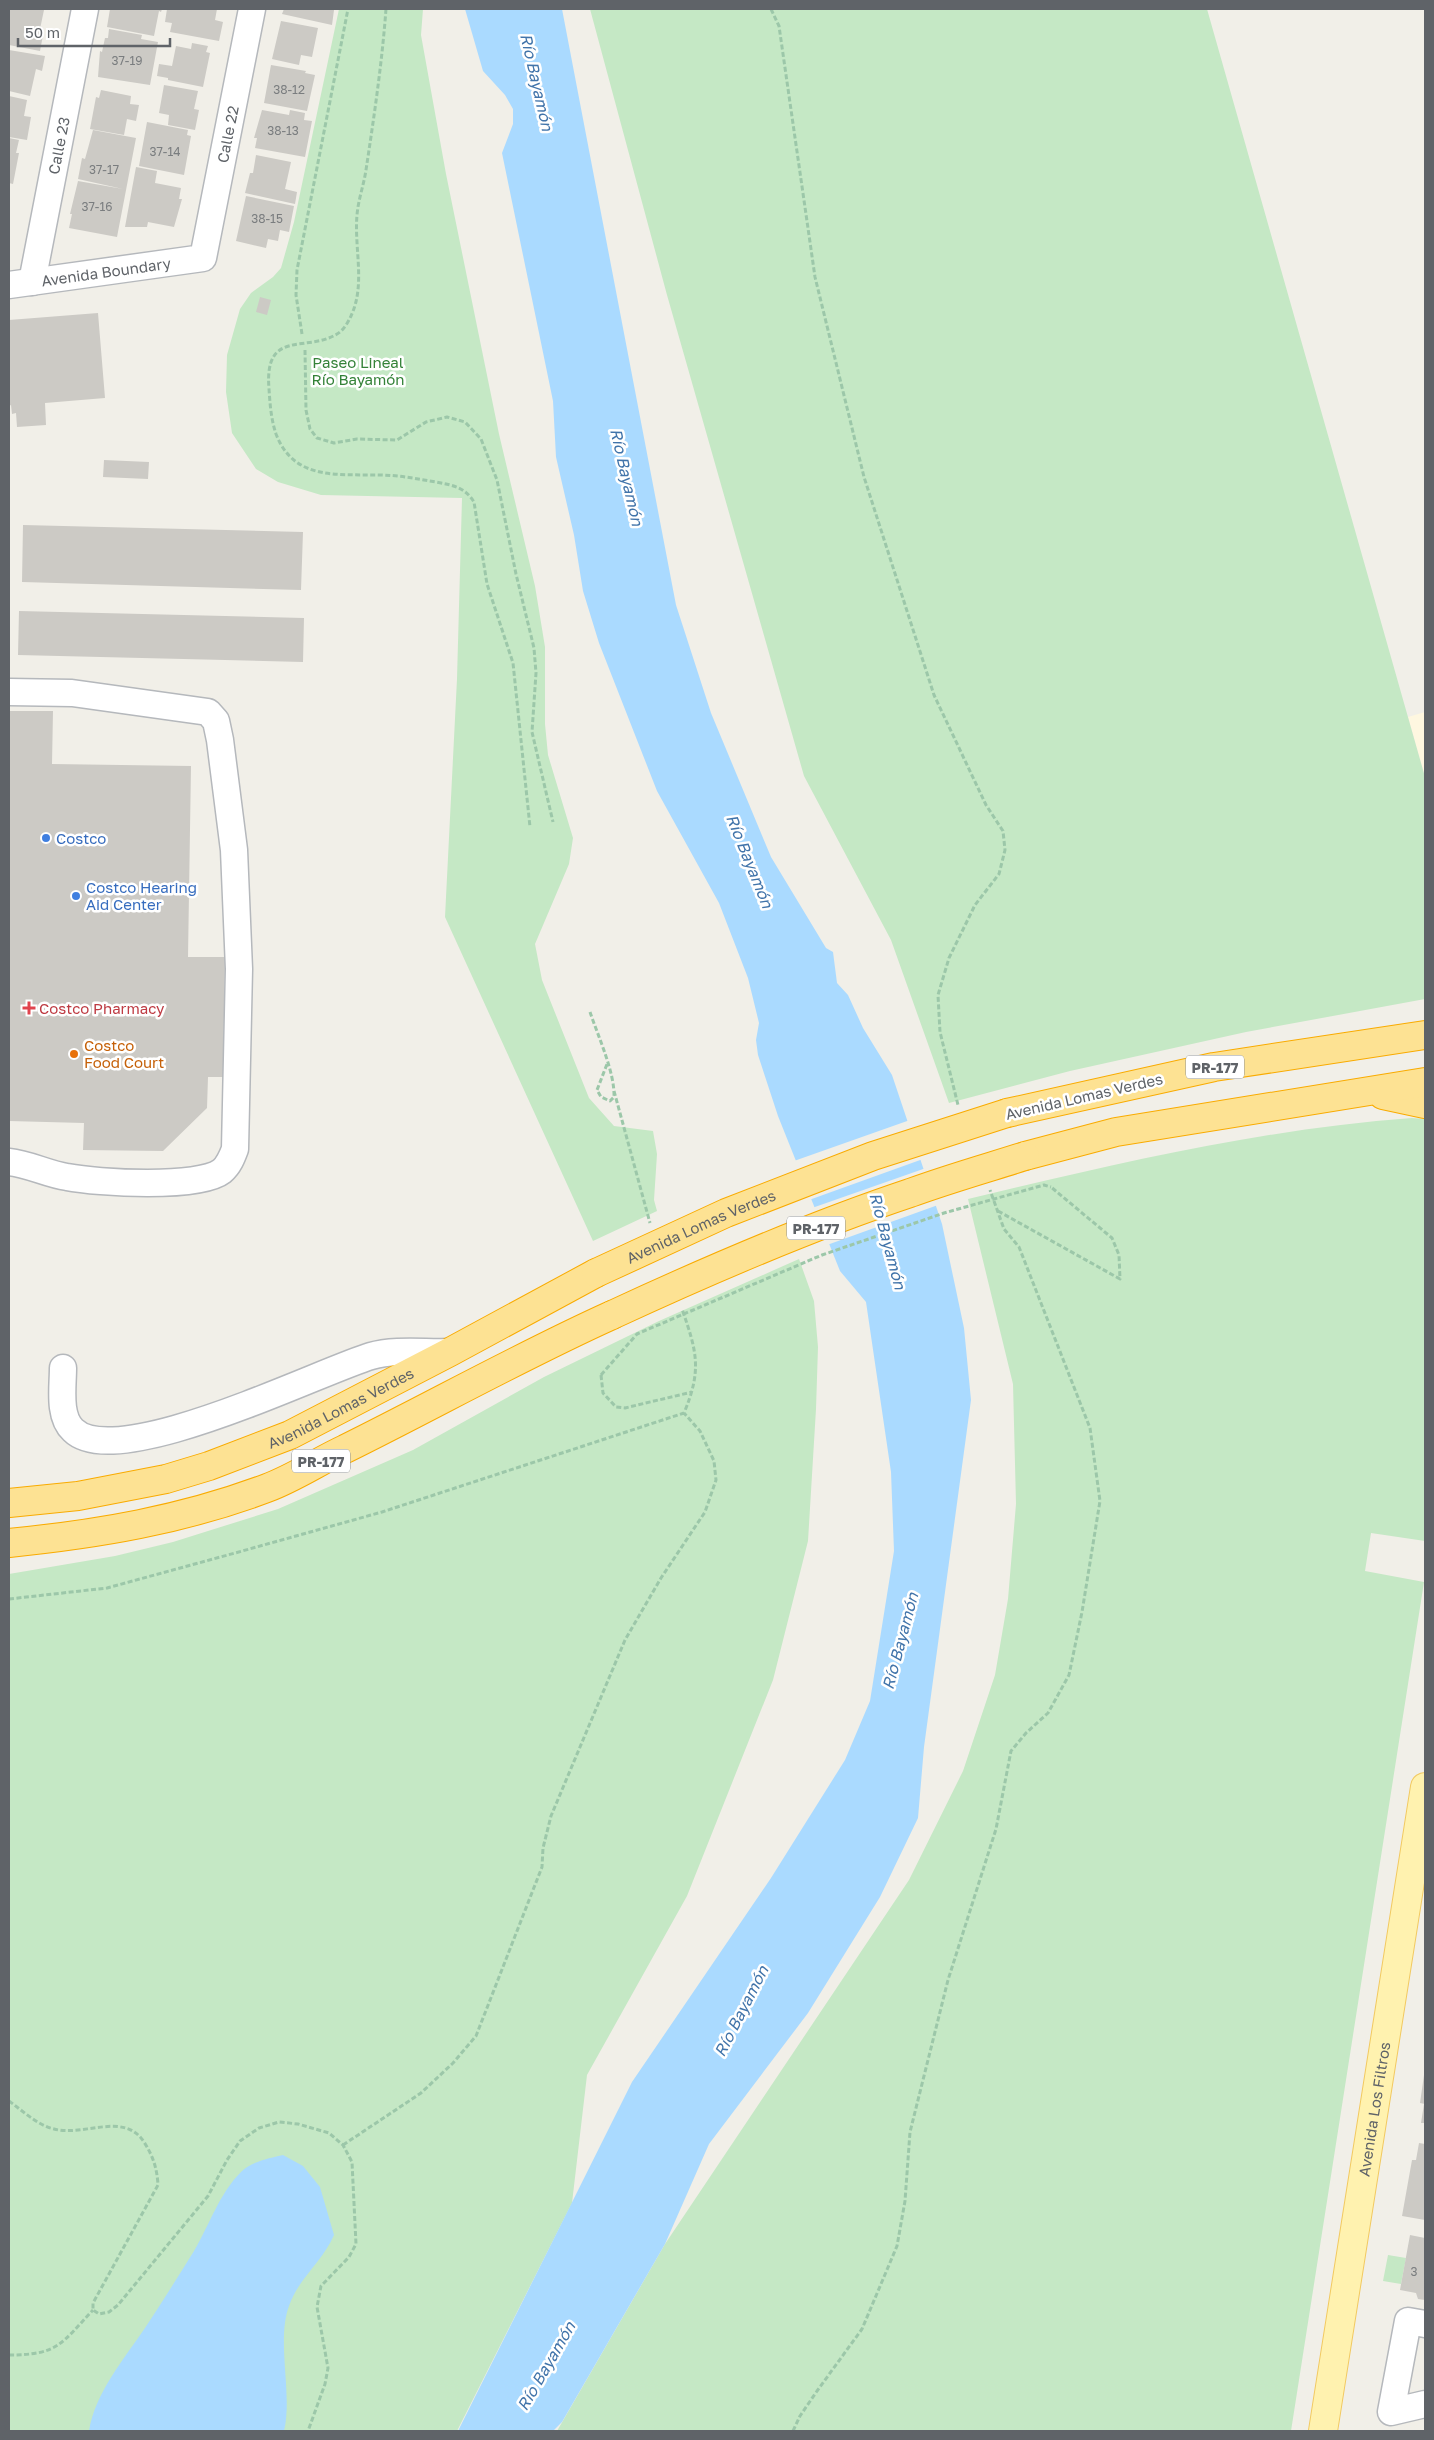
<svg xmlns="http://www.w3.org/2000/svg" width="1434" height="2440" font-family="'Golos Text',sans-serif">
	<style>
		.commercial { fill: #fef7e0 }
		.green { fill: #c5e8c5 }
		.water { fill: #aadaff }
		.pier { fill: #f1efe8 }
		.building { fill: #cccac5 }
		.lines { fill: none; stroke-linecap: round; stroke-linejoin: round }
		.minor-casing { stroke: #b5b8bc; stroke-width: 29 }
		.major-casing { stroke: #f2c960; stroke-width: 30 }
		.highway-casing { stroke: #f9ab00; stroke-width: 30 }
		.path { stroke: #9cc7a9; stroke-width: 3; stroke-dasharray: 5 2.5; stroke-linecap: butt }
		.minor { stroke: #fff; stroke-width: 26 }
		.major { stroke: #fff2af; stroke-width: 28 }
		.highway { stroke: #fde293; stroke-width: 28 }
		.highway-bridge-casing { stroke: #f9ab00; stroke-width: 30; stroke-linecap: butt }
		.path-bridge { stroke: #9cc7a9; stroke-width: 3; stroke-dasharray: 5 2.5; stroke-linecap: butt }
		.highway-bridge { stroke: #fde293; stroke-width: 28 }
		.shop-dot { fill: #3f7fe0; stroke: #fff; stroke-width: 2 }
		.health-dot { fill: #e0444e; stroke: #fff; stroke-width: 2 }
		.food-dot { fill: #e8710a; stroke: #fff; stroke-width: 2 }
		.labels { text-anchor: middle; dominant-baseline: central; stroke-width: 5; stroke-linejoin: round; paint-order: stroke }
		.number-label { font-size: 12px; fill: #7a7d7f }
		.shield { fill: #fff; stroke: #8f9295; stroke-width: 1 }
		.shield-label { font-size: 14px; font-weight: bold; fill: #5f6368 }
		.street-label { font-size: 15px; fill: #5f6368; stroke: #fff }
		.park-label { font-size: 15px; fill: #348238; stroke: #fff }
		.shop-label { font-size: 15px; fill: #366cbe; stroke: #fff; text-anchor: start }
		.health-label { font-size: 15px; fill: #be3a42; stroke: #fff; text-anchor: start }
		.food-label { font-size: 15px; fill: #c56008; stroke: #fff; text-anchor: start }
		.water-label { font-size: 16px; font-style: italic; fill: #4174aa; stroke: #fff }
	</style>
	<rect width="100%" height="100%" fill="#f1efe8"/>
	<!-- commercial -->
	<path class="commercial" d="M1425,712V777L1408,717Z"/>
	<!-- green -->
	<path class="green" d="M339,9H423L421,35L446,174L499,434L535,586L545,647V724L548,755L573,838L569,864L535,944L542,980L589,1098L614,1126L653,1131L657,1154L654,1200L657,1211L593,1241L445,917L457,679L462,498L321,495L278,482L256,469L232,433L226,392L227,355L240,309L251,293L273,277L281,268L294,222Z
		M590,9H1207L1425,777V999L1246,1032L1070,1071L949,1103L891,940L804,776L667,295Z
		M1412,1118L1425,1119V1541L1371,1533L1365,1571L1424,1582L1291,2431H557L665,2244L909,1880L963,1771L995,1675L1008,1599L1016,1504L1013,1384L968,1199C1115,1164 1261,1129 1412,1118Z
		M799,1259L814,1301L818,1347L816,1409L808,1541L773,1680L687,1896L587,2075L572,2203L457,2431H9V1574L115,1556L173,1542L278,1509L413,1450L544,1377L659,1321Z
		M1388,2255L1406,2258L1401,2284L1383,2281Z"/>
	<!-- water -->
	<path class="water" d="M465,9H562L676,605L711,713L771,857L826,948L833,952L837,983L848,995L863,1028L892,1075L942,1224L964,1328L971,1400L924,1747L918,1818L880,1897L808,2013L709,2144L665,2244L562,2422L553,2431H458L632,2082L771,1878L845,1760L870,1701L894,1551L891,1472L866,1302L840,1271L778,1116L758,1055L756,1040L759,1023L748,978L719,903L657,791L599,643L583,591L574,535L556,457L553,401L502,153L513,124V109L505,95L483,71Z
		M283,2155L303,2166L320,2187L334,2235C323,2261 298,2279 289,2306C276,2341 293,2394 284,2431H89C95,2393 124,2359 145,2328C162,2302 178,2277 194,2251C210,2224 219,2194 241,2172C250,2162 270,2158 283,2155Z"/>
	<!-- pier -->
	<path class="pier" d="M910,1120L923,1159L809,1200L794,1161Z
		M926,1168L938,1205L827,1245L812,1208Z"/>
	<!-- building -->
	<path class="building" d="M9,9L44,10L40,29L44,30L40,51L9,45Z
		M110,9H162L161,12L159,11L154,36L107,27Z
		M167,9H217L215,20L223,22L219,41L170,32L172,23L165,22Z
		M284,9H326L334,10L332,25L282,14Z
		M281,21L318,28L312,57L301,55L299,65L272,59Z
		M109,29L142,35L141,39L158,42L150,85L98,77L100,51L102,52L105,38H108Z
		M192,43L208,46L206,52L210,53L203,87L168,80V78L157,76L159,64L172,66L176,46L191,49Z
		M9,50L45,56L42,71L36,69L30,96L9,91Z
		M271,65L306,71L305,73L315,75L307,111L264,103Z
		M164,85L198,91L194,109L199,110L195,130L168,125L169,115L159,113Z
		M101,90L131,96L130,104L139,105L136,121L127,119L124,135L90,129L96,97L99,98Z
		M9,96L27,100L24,116L31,117L27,140L9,137Z
		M262,110L289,115L290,110L305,113L304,120L312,121L305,157L255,148L257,138H254Z
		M147,122L188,130L187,135L191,136L184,175L139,166Z
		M93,130L136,138L117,237L69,228L72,214H70L78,181L123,189L78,179L82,158L85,159Z
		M9,138L19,140L16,153H19L13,184L9,183Z
		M256,155L291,162L285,189L297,192L295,204L245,193L250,173H253Z
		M136,167L157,171L155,183L181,188L179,199H182L174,227L148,222L147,227H125Z
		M246,196L294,206L289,232L280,230L278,241L268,239L266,248L236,241Z
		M260,297L271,300L267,315L256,312Z
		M98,313L105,398L45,403L46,425L17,427L16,413L12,414L11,405L9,406V320Z
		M104,460L149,462L148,479L103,477Z
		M23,525L303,532L301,590L22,582Z
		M19,611L304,618L303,662L18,655Z
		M9,711H53L52,764L191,766L188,957H225L223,1077H208L207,1108L163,1151L83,1150L84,1123L9,1121Z
		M1424,2075H1425V2104L1420,2103Z
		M1424,2104H1425V2123H1421Z
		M1419,2143L1425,2144V2220L1402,2216L1412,2160H1416Z
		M1410,2235L1425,2238V2300L1418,2299L1416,2293L1400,2290Z"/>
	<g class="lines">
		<defs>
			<g id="minor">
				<path id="s1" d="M32,282L85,9"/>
				<path id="s2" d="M9,285L203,258L252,9"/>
				<path d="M9,692L72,693L208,712L216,721L220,740L234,850L239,969L235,1149C232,1157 229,1165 222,1171C199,1189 98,1183 67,1177C47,1174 29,1164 9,1162"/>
				<path d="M63,1368C63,1387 58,1416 73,1430C116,1473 318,1372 371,1356C395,1349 425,1353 450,1352"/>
				<path d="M1425,2324L1408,2321L1391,2412L1425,2404"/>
			</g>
			<g id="major">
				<path id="s3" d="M1323,2431L1425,1787"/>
			</g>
			<g id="highway">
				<path d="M1383,1095L1425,1104"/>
				<path d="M1007,1113L1214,1067L1425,1035"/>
				<path d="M1025,1156L1116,1132L1425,1082"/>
				<path id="s4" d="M9,1503L78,1496L166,1479L209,1466L290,1435L450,1352L596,1273"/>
				<path d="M9,1543C98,1534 182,1520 267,1488C294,1478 319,1461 345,1449C434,1405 521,1356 612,1315"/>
			</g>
		</defs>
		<!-- minor casing -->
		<use href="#minor" class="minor-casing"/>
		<!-- major casing -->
		<use href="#major" class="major-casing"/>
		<!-- highway casing -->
		<use href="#highway" class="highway-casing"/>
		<!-- path -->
		<path class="path" d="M386,9C382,63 374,117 366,170C364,183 360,195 358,207C352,243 367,282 351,316C348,322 344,330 337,334C306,353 264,328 269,389C270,404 271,419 276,434C294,481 338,474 379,475C399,475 417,479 436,482C452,485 465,487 474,502L487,584L513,663L530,827
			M771,9L779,26L815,277L864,477L934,695L986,805L1003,831L1005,850L999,874L975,905L949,958L938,995L940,1032L958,1105
			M302,334L296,295L297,270L348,9
			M305,350L306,410L310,429L317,438L334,443L357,439L397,440L426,422L447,417L465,422L481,439L497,480L516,574L534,648L536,673L532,732L553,822
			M590,1012C598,1036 615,1073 614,1097L610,1101L601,1097L597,1090L607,1064
			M614,1091L650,1223
			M998,1211L1120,1279L1119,1255L1112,1238L1051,1187
			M601,1375L603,1393L616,1407L625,1408L692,1392
			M9,1599L107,1588L235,1553L382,1512L684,1413C702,1370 697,1352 682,1309
			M9,2101C23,2111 37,2125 54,2129C84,2137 124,2111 144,2142C153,2156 157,2168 158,2185L93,2303V2310L99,2314L109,2312L118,2305L208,2196L227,2160L240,2141L259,2128L279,2122L298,2124L329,2133L343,2145L352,2162L356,2244L349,2257L321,2286L317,2307L328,2368L325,2384L308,2431
			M343,2145L421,2093L453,2063L476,2036L542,1867L543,1848L551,1816L625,1640L661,1578L705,1512L716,1480L714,1461L700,1431L684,1413
			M9,2355C58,2355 61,2344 93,2310
			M793,2431L800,2416L817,2391L862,2329L897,2246L905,2201L910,2132L948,1980L996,1829L1011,1751L1026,1733L1048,1713L1069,1675L1082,1612L1100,1501L1090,1428L1019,1247L1004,1229L990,1190"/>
		<!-- minor -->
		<use href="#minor" class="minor"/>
		<!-- major -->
		<use href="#major" class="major"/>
		<!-- highway -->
		<use href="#highway" class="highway"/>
		<defs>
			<g id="highway-bridge">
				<path id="s5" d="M596,1273L726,1213L873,1156L1007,1113"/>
				<path d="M612,1315C709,1270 808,1227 910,1193C948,1179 987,1168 1025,1156"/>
			</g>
		</defs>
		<!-- highway-bridge casing -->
		<use href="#highway-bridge" class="highway-bridge-casing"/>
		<!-- path-bridge -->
		<path class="path-bridge" d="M601,1375L637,1334L822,1255L944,1213L1044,1185L1051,1187"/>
		<!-- highway-bridge -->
		<use href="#highway-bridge" class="highway-bridge"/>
	</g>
	<!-- markers -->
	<g class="shop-dot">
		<circle cx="46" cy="838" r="5"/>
		<circle cx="76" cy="896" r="5"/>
	</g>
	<path class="health-dot" d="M26.5 1000.5h5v5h5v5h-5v5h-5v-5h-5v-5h5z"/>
	<circle class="food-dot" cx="74" cy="1054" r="5"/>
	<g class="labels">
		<!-- number labels -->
		<g class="number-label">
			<text x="127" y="60">37-19</text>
			<text x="289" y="89">38-12</text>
			<text x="283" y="130">38-13</text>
			<text x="165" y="151">37-14</text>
			<text x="104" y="169">37-17</text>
			<text x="97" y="206">37-16</text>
			<text x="267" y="218">38-15</text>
			<text x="1414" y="2271">3</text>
		</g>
		<!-- shield labels -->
		<g class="shield">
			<rect x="1186" y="1055.5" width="58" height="23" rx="4"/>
			<rect x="787" y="1216.5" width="58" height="23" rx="4"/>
			<rect x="292" y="1449.5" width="58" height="23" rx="4"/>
		</g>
		<g class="shield-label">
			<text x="1215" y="1067">PR-177</text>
			<text x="816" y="1228">PR-177</text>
			<text x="321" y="1461">PR-177</text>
		</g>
		<!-- street labels -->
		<g class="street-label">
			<text stroke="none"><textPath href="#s2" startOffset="322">Calle 22</textPath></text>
			<text stroke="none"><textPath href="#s1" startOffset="139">Calle 23</textPath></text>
			<text stroke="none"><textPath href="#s2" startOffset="98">Avenida Boundary</textPath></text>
			<text transform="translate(1084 1096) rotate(-13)">Avenida Lomas Verdes</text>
			<text stroke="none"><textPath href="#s5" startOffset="115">Avenida Lomas Verdes</textPath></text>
			<text stroke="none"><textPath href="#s4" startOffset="348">Avenida Lomas Verdes</textPath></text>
			<text stroke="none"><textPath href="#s3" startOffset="326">Avenida Los Filtros</textPath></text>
		</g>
		<!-- park labels -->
		<g class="park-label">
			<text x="358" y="362">Paseo Lineal<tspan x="358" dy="17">Río Bayamón</tspan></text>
		</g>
		<!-- shop labels -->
		<g class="shop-label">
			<text x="56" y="838">Costco</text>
			<text x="86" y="887">Costco Hearing<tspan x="86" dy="17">Aid Center</tspan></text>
		</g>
		<!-- health labels -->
		<g class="health-label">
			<text x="39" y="1008">Costco Pharmacy</text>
		</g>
		<!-- food labels -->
		<g class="food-label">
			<text x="84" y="1045">Costco<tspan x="84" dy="17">Food Court</tspan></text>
		</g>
		<!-- water labels -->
		<g class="water-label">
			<text transform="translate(537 82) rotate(77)">Río Bayamón</text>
			<text transform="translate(627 477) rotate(77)">Río Bayamón</text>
			<text transform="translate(750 861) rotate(68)">Río Bayamón</text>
			<text transform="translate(888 1241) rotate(75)">Río Bayamón</text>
			<text transform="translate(900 1641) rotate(-75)">Río Bayamón</text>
			<text transform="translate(741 2011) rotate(-63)">Río Bayamón</text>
			<text transform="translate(546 2366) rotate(-60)">Río Bayamón</text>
		</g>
	</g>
	<!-- border -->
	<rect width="1434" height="2440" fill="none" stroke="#5f6368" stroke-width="20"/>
	<!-- scale -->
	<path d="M18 38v8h152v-8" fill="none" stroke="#5f6368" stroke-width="2.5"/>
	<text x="25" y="38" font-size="15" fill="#5f6368" stroke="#ffffff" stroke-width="4" paint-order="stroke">50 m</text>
</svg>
